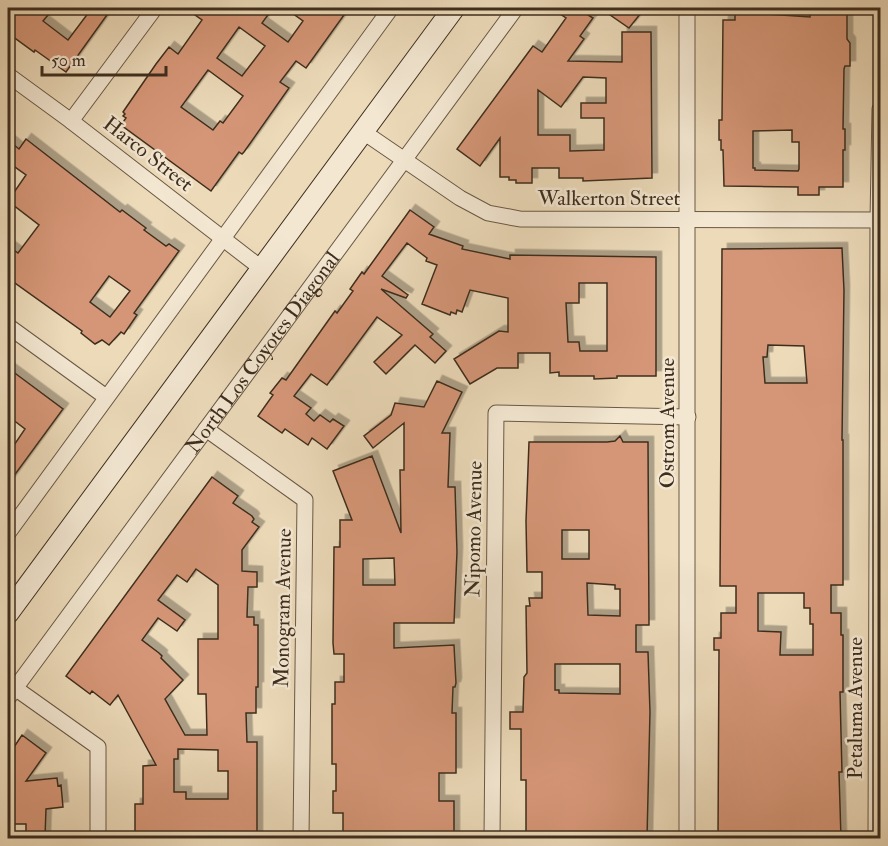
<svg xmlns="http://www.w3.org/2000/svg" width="888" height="846" font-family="'IM FELL Double Pica',serif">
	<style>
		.building { fill: #d59677; stroke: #3e2e1e; stroke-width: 1.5; fill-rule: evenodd; filter: url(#shadow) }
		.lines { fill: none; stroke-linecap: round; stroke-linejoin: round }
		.street-casing { stroke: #6a5945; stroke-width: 17 }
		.secondary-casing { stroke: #3e2e1e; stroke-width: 23 }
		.street { stroke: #f3e7d2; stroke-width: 15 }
		.secondary { stroke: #f3e7d2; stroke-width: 21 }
		.labels { text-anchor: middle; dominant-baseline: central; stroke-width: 5; stroke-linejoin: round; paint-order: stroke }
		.street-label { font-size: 21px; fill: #3e2e1e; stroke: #f3e7d2 }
	</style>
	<defs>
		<filter id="shadow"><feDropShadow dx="5.5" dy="-5.5" stdDeviation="0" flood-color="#0004"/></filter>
	</defs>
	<rect width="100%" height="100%" fill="#ecdab9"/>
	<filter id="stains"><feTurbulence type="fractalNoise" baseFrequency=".00333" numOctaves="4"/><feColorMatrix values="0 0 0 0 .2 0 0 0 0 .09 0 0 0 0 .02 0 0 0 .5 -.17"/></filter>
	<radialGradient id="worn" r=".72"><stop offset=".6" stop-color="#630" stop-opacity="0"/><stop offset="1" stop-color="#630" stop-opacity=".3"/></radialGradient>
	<!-- building -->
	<path class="building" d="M8,8H54L43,21L68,40L92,8H112L66,72L35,50L34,52L8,33Z
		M185,8H273L262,23L288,42L303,21L285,8H334L344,15L306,68L296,61L280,82L289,88L244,152L242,154L239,152L211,191L121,125L126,118L123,116L125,114L123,112L156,64L169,47L178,54L202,20ZM239,27L265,46L242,76L217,58ZM208,70L243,96L223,123L220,121L213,130L181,107Z
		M551,8H577L593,18L580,36L584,39L568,61L622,62V32H651L652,178L583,181V178H559V168H532V183H516V180H509V177H500V138L480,166L457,149L533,46L542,52L566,18ZM583,77L606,78V103H581V118H604V150L570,151V135H538V90L561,107Z
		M600,8H645L629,28Z
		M735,8H767V14L810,17V8H847V39L850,43V66H845L844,69L843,129H845V150H843V187H819V195H798V187L724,186L723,150H721V140H719V120H722L723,20H735ZM792,130V142H799V169L798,171L755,170V168H753V131Z
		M26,139L120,212L122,210L146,228L144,230L166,246L169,244L179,251L134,313L137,315L124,334L121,332L109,345L102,340L95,344L81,333L82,331L8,278V246L18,253L39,225L8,201L26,175L8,162V140L19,149ZM109,276L130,291L110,317L90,302Z
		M410,210L434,227L429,234L463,246L462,249L510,259V255L656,257V376H617V378L594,379V376H559V372L550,373V353H518V368H497L470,384L454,359L499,331L508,332V298L470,290L462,312L457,310L456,314L451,312L450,315L422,304L437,265L426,261L427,258L407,243L382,276L408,295L406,298L381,289L433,334L430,337L446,351L435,363L415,345L386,374L374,362L402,335L377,317L327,385L311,374L294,396L311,408L306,414L314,421L320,415L330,422L333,419L344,426L327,449L312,438L308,445L285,429L282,433L258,416L273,395L270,393L282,378L286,380L335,311L337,313L353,291L350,289L362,272L364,274ZM579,283H607V351H580L579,342H568L566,303H579Z
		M842,248L844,290L842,440H843V585H831V613H841V635H843V692H840L842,772H839L841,838H718L719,650H714V638H721V613H736V586H720L722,249ZM768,345L804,346L807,383H765L763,357H767ZM758,593H804V608H810V624H813V655H780L781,632L758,631Z
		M8,368L63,409L8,484V454L25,429L8,416Z
		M437,381L462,392L442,433H450L448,487H455L457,552L454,623H394V648L454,645L456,683L455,687H453L452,713H456V773H439V801H454V838H343V813H333V791H336V764H332V704H335V682H344V654H334L333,643L334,547H340V520H352L333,471L372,456L401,533L400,470H404V423L373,448L364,436L391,415L395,403L424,407ZM394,558L395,585H363V559Z
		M620,436L623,442H648L649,625H636V652H648L650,712L647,838H526V780H521V729H510V712H523L524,677L527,673L526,606H530L529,598H542V572H527L526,521L529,442H607L615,441ZM562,530H589V559H562ZM587,583L615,585V589H620V616L588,615ZM555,664H620V694L559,693V690H555Z
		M212,477L238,496L233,503L252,516L254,519L252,522L259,527L242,550V571L257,572V587H248L247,617H254V625H258V687H256V713H246L247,742H257V838H229V834H195V838H135V804H143V766L156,765L118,695L110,705L92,691L90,694L66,676ZM196,569L218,585V639H198V694H206L207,735H185L165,699L183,680L161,658L162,656L159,653L142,640L158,618L177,631L185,620L158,600L177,575L187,582ZM178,749L218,750V771H228V799H186V792H174V759H178Z
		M22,735L46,753L26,781L57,778L58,786L61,785L63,807L46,809L45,838H26V824H8V756Z"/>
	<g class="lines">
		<defs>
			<g id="street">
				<path d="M8,75L71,121L261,268"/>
				<path d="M71,121L155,8"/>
				<path d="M362,131L460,198L488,213L520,219L880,220"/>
				<path d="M8,326L106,397"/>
				<path d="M206,429L305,500L301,838"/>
				<path d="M8,533L391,8"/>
				<path d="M15,688L98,747V838"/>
				<path id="s1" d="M8,698L516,8"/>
				<path d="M492,838L496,413L688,417"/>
				<path d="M687,838V8"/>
				<path d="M876,838L878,220L880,109"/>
			</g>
			<path id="secondary" d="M8,613L454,8"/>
		</defs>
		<!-- street casing -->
		<use href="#street" class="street-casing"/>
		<!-- secondary casing -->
		<use href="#secondary" class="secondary-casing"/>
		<!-- street -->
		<use href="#street" class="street"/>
		<!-- secondary -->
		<use href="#secondary" class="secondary"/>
	</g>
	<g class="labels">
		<!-- street labels -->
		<g class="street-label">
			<text transform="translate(148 154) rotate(38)">Harco Street</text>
			<text x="609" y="198">Walkerton Street</text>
			<text stroke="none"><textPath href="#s1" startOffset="429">North Los Coyotes Diagonal</textPath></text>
			<text transform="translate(667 423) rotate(-90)">Ostrom Avenue</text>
			<text transform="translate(474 529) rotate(-89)">Nipomo Avenue</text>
			<text transform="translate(283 608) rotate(-89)">Monogram Avenue</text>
			<text transform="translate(855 708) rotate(-90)">Petaluma Avenue</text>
		</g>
	</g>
	<!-- margin -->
	<rect width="888" height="846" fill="none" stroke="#ecdab9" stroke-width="30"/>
	<rect x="9" y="9" width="870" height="828" fill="none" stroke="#3e2e1e" stroke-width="3"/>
	<rect x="15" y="15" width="858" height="816" fill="none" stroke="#3e2e1e" stroke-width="1.5"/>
	<!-- scale -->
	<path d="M42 66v9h124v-9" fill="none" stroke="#3e2e1e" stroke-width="3"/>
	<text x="51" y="66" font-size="18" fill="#3e2e1e" stroke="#f3e7d2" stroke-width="4.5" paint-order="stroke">50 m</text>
	<rect width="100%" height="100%" filter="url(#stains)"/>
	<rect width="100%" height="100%" fill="url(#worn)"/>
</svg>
